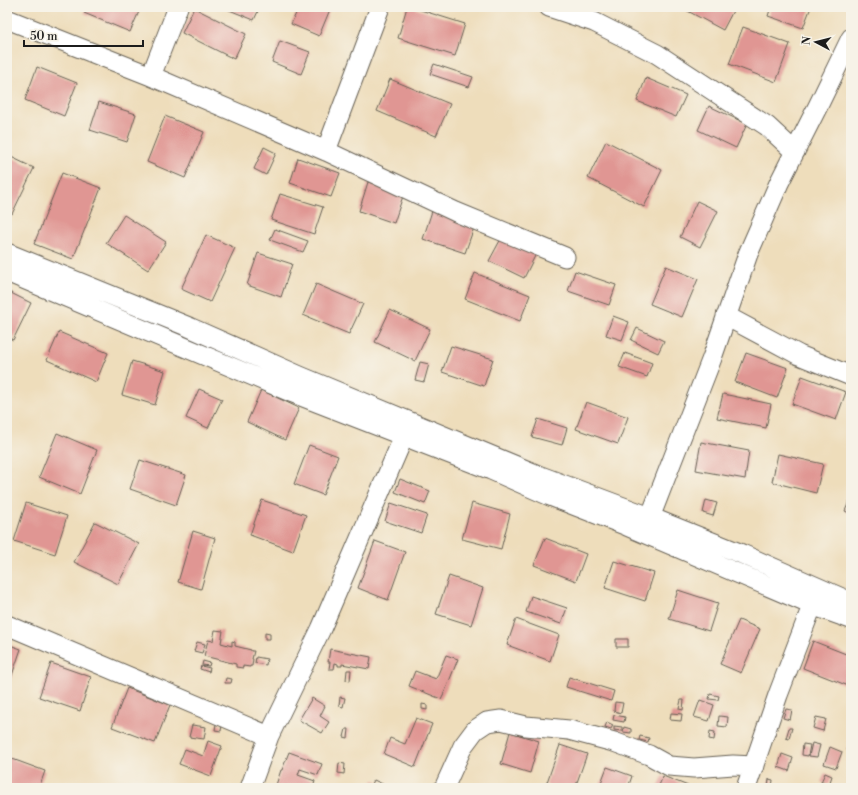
<svg xmlns="http://www.w3.org/2000/svg" width="858" height="795" font-family="'Libre Bodoni',serif">
	<style>
		.building { fill: #e09693 }
		.lines { fill: none; stroke-linecap: round; stroke-linejoin: round }
		.street-casing { stroke: #666054; stroke-width: 21 }
		.street { stroke: #fff; stroke-width: 19 }
	</style>
	<rect width="100%" height="100%" fill="#f7f3e8"/>
	<filter id="ink" filterUnits="userSpaceOnUse"><feTurbulence type="fractalNoise" baseFrequency=".025" numOctaves="2"/><feDisplacementMap in="SourceGraphic" scale="8" xChannelSelector="R" yChannelSelector="G"/><feConvolveMatrix kernelMatrix="1 2 1 2 8 2 1 2 1" color-interpolation-filters="sRGB"/></filter>
	<filter id="wash" filterUnits="userSpaceOnUse"><feTurbulence type="fractalNoise" baseFrequency=".012" numOctaves="4" result="noise"/><feDisplacementMap in="SourceGraphic" scale="16" xChannelSelector="R" yChannelSelector="G"/><feGaussianBlur stdDeviation="0.9" result="paint"/><feColorMatrix in="noise" values="0 0 0 0 0 0 0 0 0 0 0 0 0 0 0 0 0 1.4 0 .05"/><feComposite in="paint" operator="in"/></filter>
	<g filter="url(#wash)">
		<rect width="100%" height="100%" fill="#edb"/>
		<g id="blocks">
			<!-- building -->
			<path class="building" d="M87,7H141L130,32L84,13Z
				M222,7H260L254,20Z
				M299,7H331L319,36L291,24Z
				M407,7H411L465,24L455,56L398,38Z
				M685,7H735L723,30L684,9Z
				M771,7H811L803,28L768,16Z
				M194,8L246,34L234,59L182,33Z
				M743,27L790,44L776,82L729,64Z
				M280,41L310,52L301,74L272,62Z
				M434,64L473,77L469,87L430,74Z
				M37,67L77,83L64,116L25,100Z
				M646,78L686,95L676,117L637,101Z
				M390,79L450,104L436,136L377,111Z
				M99,102L136,114L127,142L90,130Z
				M709,106L747,124L736,148L698,130Z
				M165,116L204,132L185,178L147,162Z
				M606,141L662,170L644,207L588,178Z
				M264,147L276,153L266,175L254,169Z
				M7,155L34,168L12,214L7,212Z
				M298,158L340,173L331,197L290,183Z
				M62,173L101,188L73,259L34,244Z
				M368,182L404,193L394,223L359,211Z
				M280,194L323,207L314,234L271,220Z
				M697,201L718,211L700,247L680,237Z
				M433,208L476,222L465,253L423,239Z
				M124,215L166,242L148,270L106,243Z
				M275,229L308,241L303,252L270,240Z
				M206,235L235,248L210,302L181,289Z
				M503,235L537,252L524,278L489,261Z
				M258,253L292,264L281,297L247,285Z
				M666,266L698,279L682,317L650,304Z
				M575,271L616,285L609,305L568,291Z
				M475,273L530,295L520,321L465,299Z
				M316,284L363,304L349,334L303,315Z
				M7,291L31,303L13,340L7,337Z
				M390,310L430,329L415,361L375,342Z
				M613,316L629,322L622,340L606,335Z
				M637,328L664,341L658,353L631,340Z
				M59,332L108,353L96,382L47,360Z
				M451,346L493,359L484,386L442,372Z
				M625,353L652,363L647,377L619,367Z
				M746,353L788,368L777,398L735,382Z
				M132,361L165,371L155,405L122,395Z
				M420,362L429,364L424,382L415,380Z
				M802,376L846,392L836,420L792,404Z
				M199,389L222,399L208,428L186,418Z
				M261,390L299,408L285,440L247,422Z
				M723,394L771,404L766,428L717,418Z
				M586,402L628,417L618,444L576,429Z
				M538,419L567,428L562,445L532,437Z
				M57,433L97,450L80,494L39,477Z
				M701,442L749,451L745,479L696,470Z
				M309,445L338,456L323,495L294,484Z
				M778,454L823,464L816,493L772,482Z
				M140,460L186,475L176,505L130,489Z
				M400,479L430,491L425,504L395,492Z
				M851,497V514L845,511Z
				M262,500L306,515L293,551L250,535Z
				M706,500L717,503L713,516L703,513Z
				M26,503L67,516L55,554L14,541Z
				M391,503L427,515L421,533L385,521Z
				M472,503L510,514L501,549L462,539Z
				M95,522L139,544L118,584L74,562Z
				M193,531L215,538L201,589L178,582Z
				M545,538L586,554L576,581L534,565Z
				M375,541L405,552L388,600L358,588Z
				M614,561L654,573L645,601L605,588Z
				M449,576L483,588L471,625L436,614Z
				M678,590L718,603L709,631L669,619Z
				M531,596L567,608L561,624L526,612Z
				M516,619L559,635L550,661L507,645Z
				M739,620L760,629L741,673L720,664Z
				M215,630L223,631L221,643L232,646V641L235,642V646L251,650V651H254L252,659H253L252,666H250V667L243,666V668L236,667V664L204,656L208,640L213,641Z
				M265,633L270,634V639H265Z
				M616,639H628V647H616Z
				M813,641L851,656V687L803,668Z
				M197,642L205,644L202,653L194,651Z
				M7,644L21,649L9,684H7Z
				M330,649L371,657L369,669L342,664V666H338V664L335,663L334,669H329L330,662H328Z
				M446,655L458,659L446,689L441,699L409,686L415,671L436,679Z
				M256,657L267,659L266,665L255,663Z
				M203,661L210,663L209,666L202,665Z
				M51,663L91,677L80,711L39,697Z
				M201,666L210,668L209,672L200,669Z
				M347,670H351L350,681L346,680Z
				M569,677L614,691L611,701L566,687Z
				M226,678L232,679L231,683H225Z
				M127,688L170,705L155,743L112,727Z
				M710,694L719,696L718,700L709,699Z
				M340,697L345,698L343,707L339,706Z
				M312,698L325,706L320,716L329,722L322,733L299,720Z
				M681,700H684L683,710L679,709Z
				M700,700L714,705L709,721L694,717Z
				M615,702L623,703L621,713L614,711Z
				M422,704L427,705V710L422,709Z
				M786,709L792,710L790,720L783,718Z
				M671,713L682,714L681,721L670,720Z
				M614,715L625,717L624,722L613,720Z
				M719,716L728,717L727,727L718,726Z
				M816,717L826,719L823,731L813,728Z
				M416,718L432,724L415,767L384,754L390,738L405,744Z
				M607,722L613,725L611,729L605,727Z
				M216,724L222,725L221,731L215,730Z
				M192,725L206,727L204,739L189,737Z
				M614,726L622,727V731L614,730Z
				M624,727L631,729V733L623,732Z
				M789,728H792L789,739L786,738Z
				M346,729H349L348,738L344,737Z
				M710,731L715,732L714,740L709,739Z
				M510,732L539,741L530,773L501,764Z
				M640,736L649,738L648,742L639,740Z
				M850,737H851V751L847,750Z
				M208,741L222,746L211,776L179,764L185,749L203,756Z
				M812,743L820,745L817,757L809,756Z
				M803,744L810,745L808,756L802,755Z
				M560,745L587,754L575,788H555L546,785Z
				M830,747L842,752L836,768L824,764Z
				M289,752L322,764L318,775L300,769L298,775L315,781L313,788H275L281,770H282Z
				M782,754L793,758L789,771L778,767Z
				M7,757L45,771L39,788H7Z
				M339,763L345,764L344,774L338,773Z
				M607,767L632,776L628,788H599Z
				M825,773L832,776L829,785L821,782Z
				M663,776L688,786V788H658Z
				M769,779L773,780L772,787H768Z
				M374,780L391,788H370Z"/>
		</g>
	</g>
	<g filter="url(#ink)">
		<use href="#blocks" fill-opacity="0" stroke="#666054" stroke-width="1"/>
		<g class="lines">
			<defs>
				<path id="street" d="M549,7L594,22L657,54L767,126L795,152
					M7,19L151,76L326,151L456,212L565,257
					M151,76L178,7
					M326,151L380,7
					M7,253L189,327L300,376L538,475L650,517L742,554L851,602
					M7,272L293,393L491,470L550,496L627,526L812,605L851,619
					M726,316L799,355L851,376
					M646,528L712,358L748,254L779,183L818,106L851,38
					M7,625L269,736
					M250,788L269,736L321,629L404,436
					M444,788L463,746L475,730L487,722L501,720L526,726L569,730L614,742L649,755L669,766L694,768L733,765L754,766
					M746,788L778,695L817,593"/>
			</defs>
			<!-- street casing -->
			<use href="#street" class="street-casing"/>
			<!-- street -->
			<use href="#street" class="street"/>
		</g>
	</g>
	<!-- margin -->
	<rect width="858" height="795" fill="none" stroke="#f7f3e8" stroke-width="24"/>
	<!-- north arrow -->
	<g transform="translate(816 42) rotate(277)" stroke="#f7f3e8" stroke-width="3" paint-order="stroke">
	<path d="M0-3L7 15L0 10L-7 15Z" fill="#1c1c1c"/>
	<text y="-6" font-size="11" font-weight="bold" text-anchor="middle" fill="#1c1c1c">N</text>
	</g>
	<!-- scale -->
	<path d="M24 40v6h119v-6" fill="none" stroke="#1c1c1c" stroke-width="2"/>
	<text x="30" y="40" font-size="12" fill="#1c1c1c" stroke="#f7f3e8" stroke-width="3" paint-order="stroke">50 m</text>
</svg>
